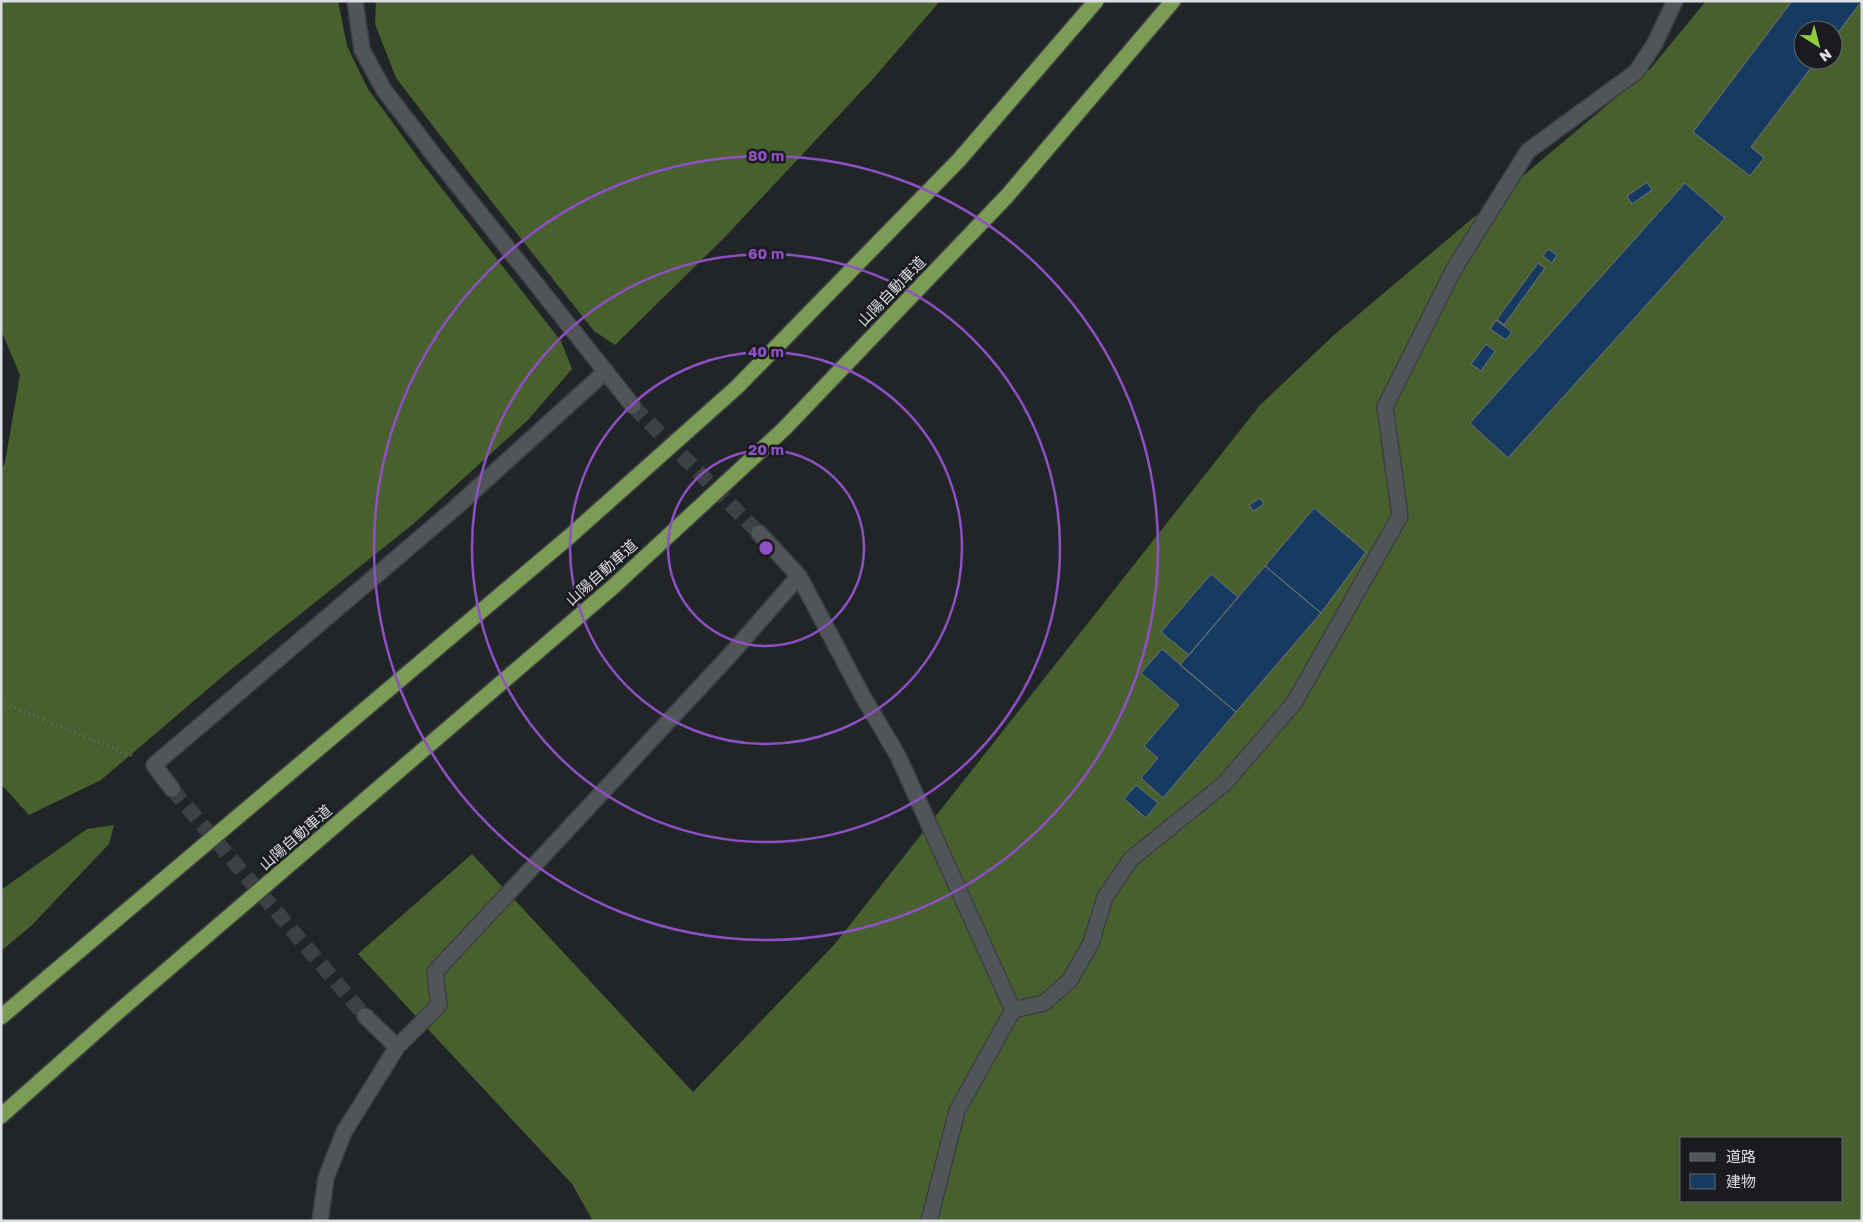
<svg xmlns="http://www.w3.org/2000/svg" width="1863" height="1222" font-family="'Golos Text','Noto Sans JP',sans-serif">
	<style>
		.forest { fill: #485f2e; fill-rule: evenodd }
		.building { fill: #163a60; stroke: #717478 }
		.lines { fill: none; stroke-linecap: round; stroke-linejoin: round }
		.street-tunnel { stroke: #3e4144; stroke-width: 15; stroke-dasharray: 15 8; stroke-linecap: butt }
		.street-casing { stroke: #3d4043; stroke-width: 18 }
		.highway-casing { stroke: #3d4043; stroke-width: 18 }
		.path { stroke: #6a6d70; stroke-width: 3; stroke-dasharray: 1 4; stroke-linecap: butt }
		.street { stroke: #515558; stroke-width: 15 }
		.highway { stroke: #7b9c55; stroke-width: 15 }
		.ring { fill: none; stroke: #8f50c6; stroke-width: 2.5 }
		.labels { text-anchor: middle; dominant-baseline: central; stroke-width: 5; stroke-linejoin: round; paint-order: stroke }
		.street-label { font-size: 15px; fill: #dddee1; stroke: #191b1e }
		.centre { fill: #8f50c6; stroke: #191b1e; stroke-width: 2.5 }
		.ring-label { font-size: 15px; text-anchor: middle; font-weight: bold; fill: #8f50c6; stroke: #191b1e; stroke-width: 5; stroke-linejoin: round; paint-order: stroke }
	</style>
	<rect width="100%" height="100%" fill="#222528"/>
	<!-- forest -->
	<path class="forest" d="M1,1H338L347,46L368,89L422,163L561,341L572,369L528,420L412,525L229,671L101,780L29,815L1,784V471L5,462L20,375L1,330Z
		M376,1H940L872,80L725,237L615,345L594,331L477,183L396,78L375,24Z
		M1706,1H1862V1221H593L572,1184L358,954L472,854L693,1092L834,945L1260,405L1334,335L1651,68ZM1803,30H1833V60H1803ZM1682,1138H1842V1201H1682Z
		M114,825L109,844L31,926L1,951V890L87,829Z"/>
	<!-- building -->
	<path class="building" d="M1792,1H1862L1833,39V30H1803V60H1817L1751,147L1764,158L1750,176L1693,132Z
		M1647,182L1652,190L1632,204L1627,196Z
		M1685,183L1725,218L1508,458L1470,423Z
		M1548,249L1557,255L1552,263L1543,256Z
		M1538,263L1545,268L1504,325L1497,319Z
		M1496,320L1512,332L1506,340L1490,329Z
		M1486,344L1495,351L1481,371L1471,364Z
		M1260,498L1264,504L1254,511L1249,505Z
		M1314,508L1366,552L1321,613L1265,566Z
		M1265,566L1321,613L1236,712L1180,665Z
		M1211,574L1238,597L1189,655L1161,632Z
		M1162,649L1236,712L1163,798L1141,778L1158,758L1144,746L1179,705L1141,673Z
		M1136,785L1158,803L1146,818L1124,799Z"/>
	<g class="lines">
		<!-- street-tunnel -->
		<path class="street-tunnel" d="M633,406L759,533
			M172,789L365,1016"/>
		<defs>
			<path id="street" d="M355,1L362,50L384,90L436,158L633,406
				M759,533L799,576L862,695L898,756L1013,1010
				M172,789L154,765L454,509L606,371
				M365,1016L397,1047
				M320,1221L326,1178L344,1132L397,1047L439,1005L435,972L730,655L799,576
				M929,1221L957,1111L1013,1010L1044,1003L1070,980L1091,943L1105,897L1131,859L1224,784L1294,703L1400,516L1385,407L1454,269L1528,151L1636,72L1654,45L1675,1"/>
			<path id="highway" d="M1,1017L570,536L737,387L959,160L1096,1
				M1,1116L118,1012L614,586L784,429L1007,196L1173,1"/>
		</defs>
		<!-- street casing -->
		<use href="#street" class="street-casing"/>
		<!-- highway casing -->
		<use href="#highway" class="highway-casing"/>
		<!-- path -->
		<path class="path" d="M1,702L132,756"/>
		<!-- street -->
		<use href="#street" class="street"/>
		<!-- highway -->
		<use href="#highway" class="highway"/>
	</g>
	<!-- distance rings -->
	<g class="ring">
		<circle cx="766" cy="548" r="98"/>
		<circle cx="766" cy="548" r="196"/>
		<circle cx="766" cy="548" r="294"/>
		<circle cx="766" cy="548" r="392"/>
	</g>
	<g class="labels">
		<!-- street labels -->
		<g class="street-label">
			<text transform="translate(891 291) rotate(-46)">山陽自動車道</text>
			<text transform="translate(601 572) rotate(-42)">山陽自動車道</text>
			<text transform="translate(295 837) rotate(-41)">山陽自動車道</text>
		</g>
	</g>
	<circle cx="766" cy="548" r="8" class="centre"/>
	<g class="ring-label">
		<text x="766" y="161">80 m</text>
		<text x="766" y="259">60 m</text>
		<text x="766" y="357">40 m</text>
		<text x="766" y="455">20 m</text>
	</g>
	<!-- border -->
	<rect width="1863" height="1222" fill="none" stroke="#dddee1" stroke-width="5"/>
	<!-- legend -->
	<rect x="1680" y="1137" width="162" height="65" fill="#191b1e" stroke="#67696c"/>
	<rect x="1690" y="1153" width="25" height="8" fill="#515558" stroke="#67696c"/>
	<text x="1726" y="1162" font-size="15" fill="#dddee1">道路</text>
	<rect x="1690" y="1174" width="25" height="15" fill="#163a60" stroke="#67696c"/>
	<text x="1726" y="1187" font-size="15" fill="#dddee1">建物</text>
	<!-- north arrow -->
	<g transform="translate(1818 45) rotate(144)"><circle r="24" fill="#191b1e" stroke="#67696c"/>
	<path d="M0-4L9 19L0 12L-9 19Z" fill="#92cd3f"/>
	<text y="-8" font-size="14" font-weight="bold" text-anchor="middle" fill="#dddee1">N</text>
	</g>
</svg>
